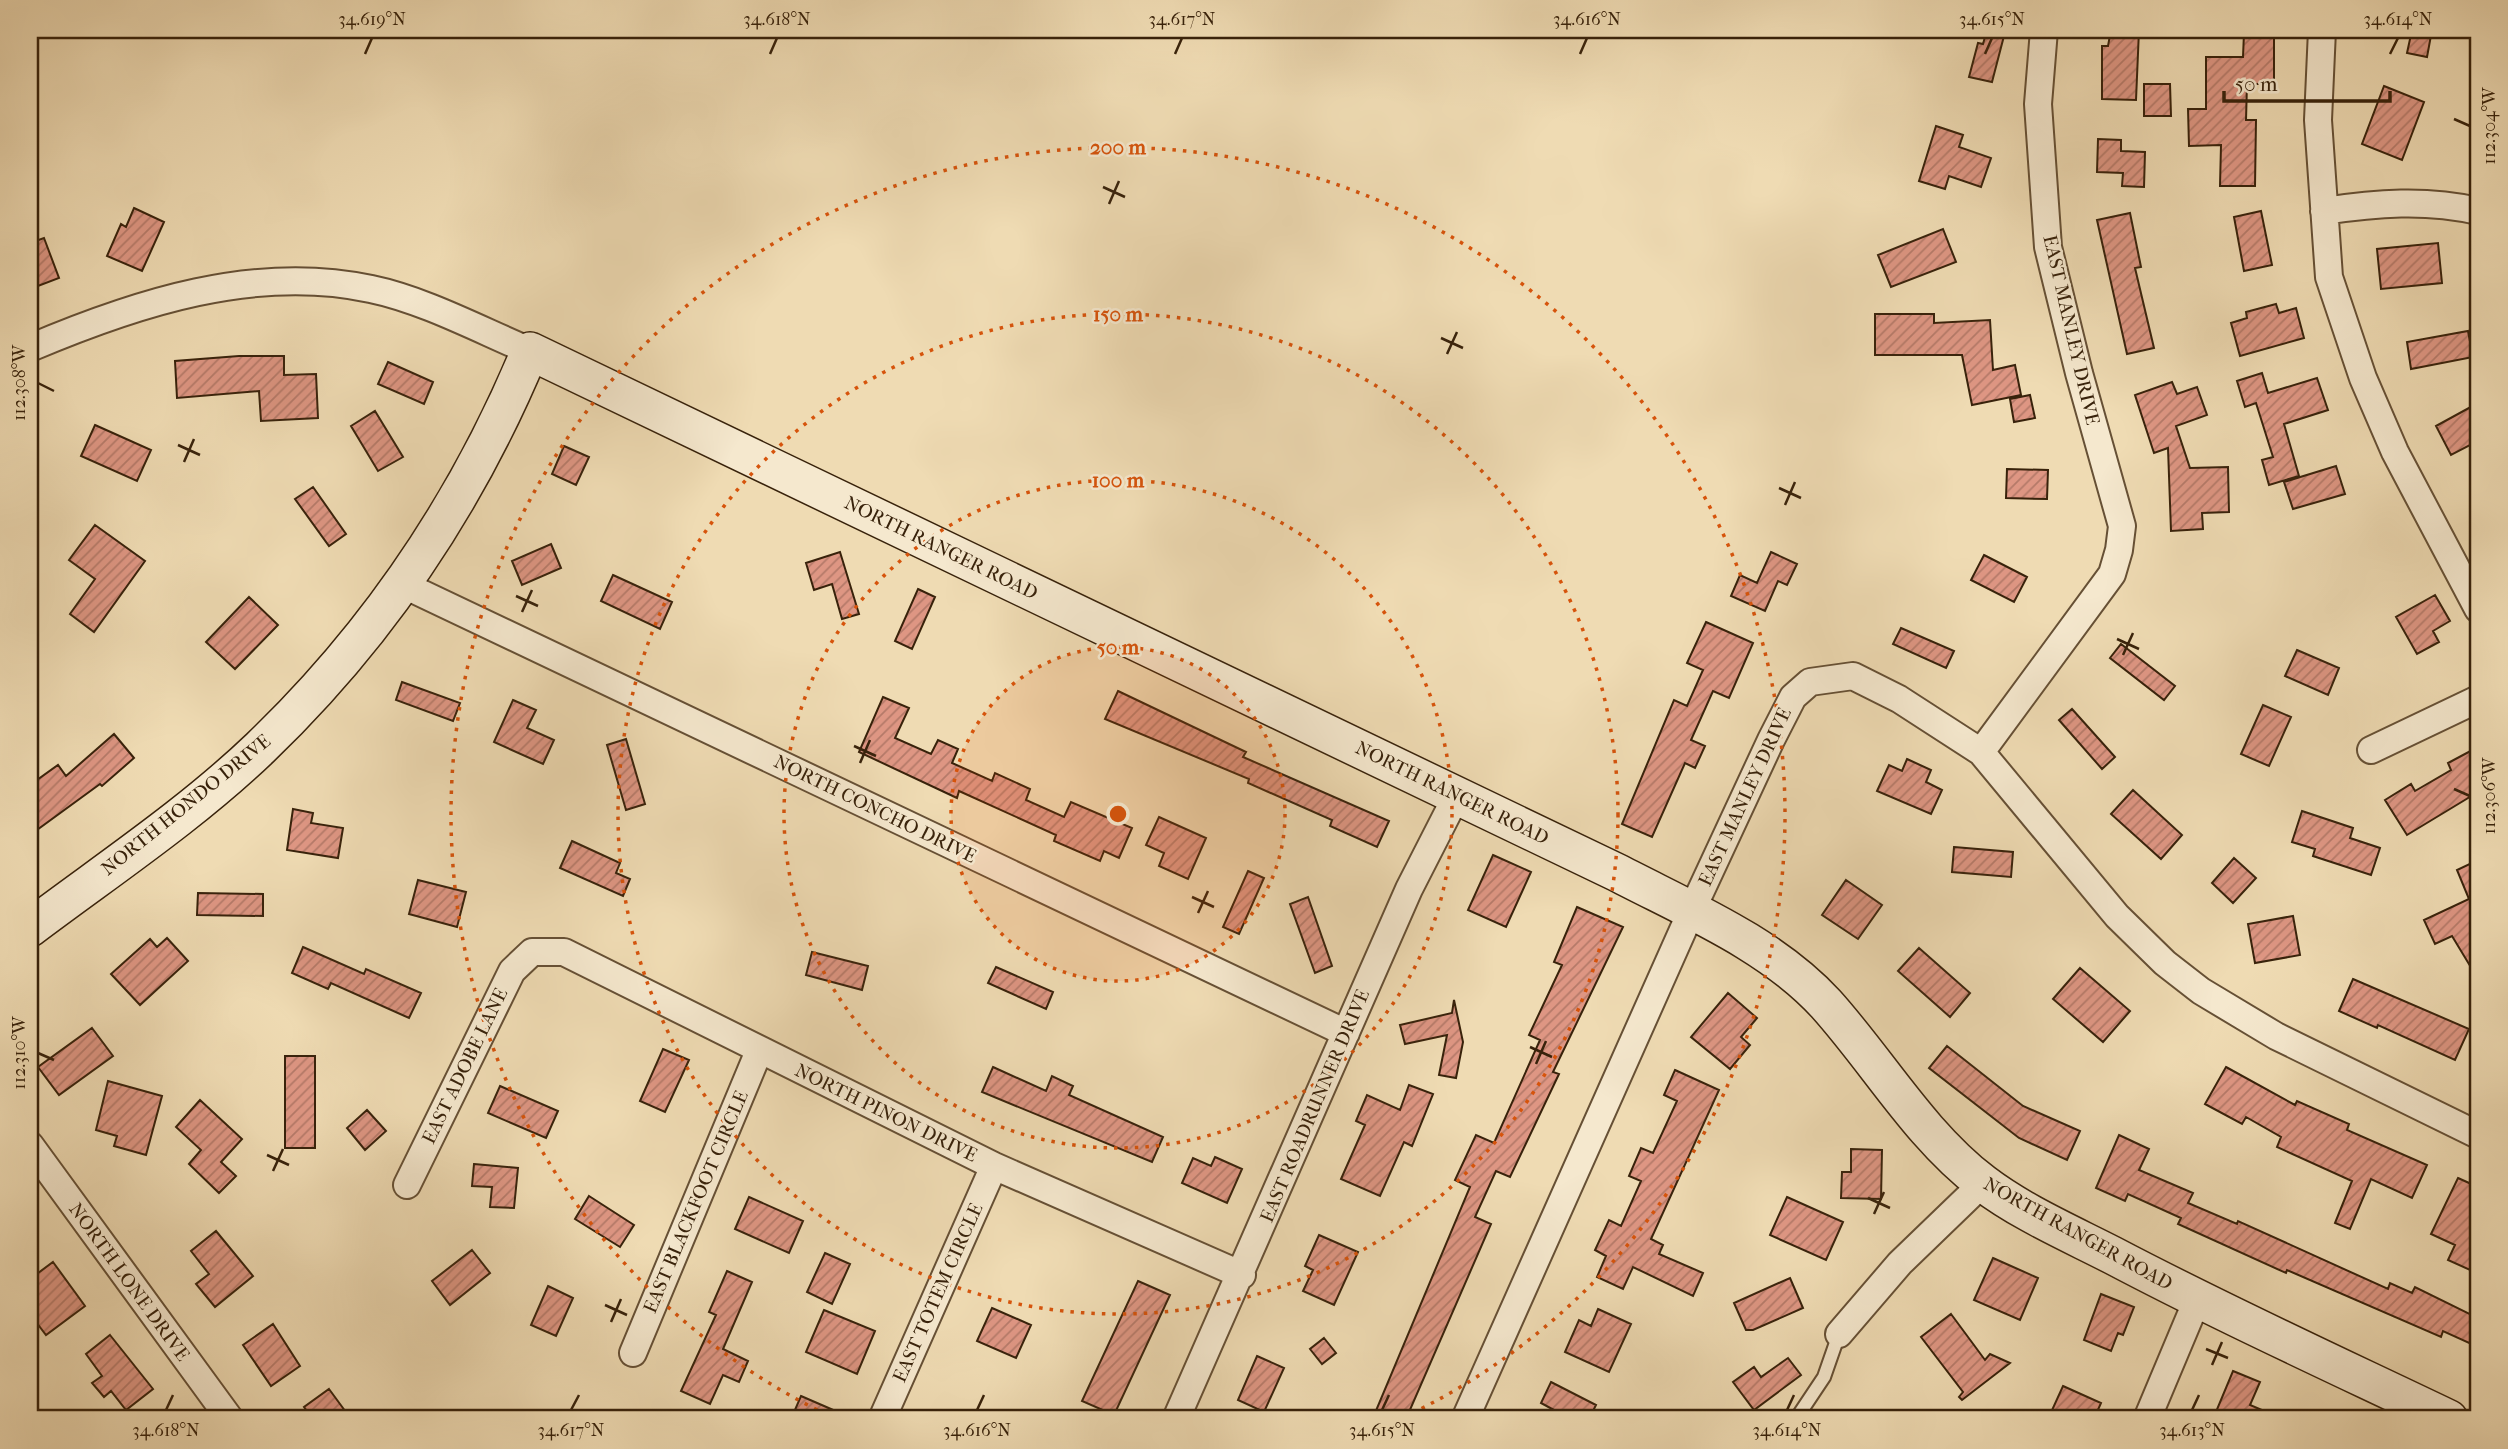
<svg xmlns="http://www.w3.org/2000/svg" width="2508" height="1449" font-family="'IM FELL French Canon',serif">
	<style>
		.building { fill: url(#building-hatch); stroke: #38220b; stroke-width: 2 }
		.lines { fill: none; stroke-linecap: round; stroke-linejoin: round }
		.lane-casing { stroke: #665035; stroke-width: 16 }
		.street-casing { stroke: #665035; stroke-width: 30 }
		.secondary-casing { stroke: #38220b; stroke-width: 40 }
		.lane { stroke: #f5e8ce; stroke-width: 12 }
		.street { stroke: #f5e8ce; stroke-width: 26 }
		.secondary { stroke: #f5e8ce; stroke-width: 37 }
		.ticks { fill: none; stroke: #38220b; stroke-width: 2.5 }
		.ring { fill: none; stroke: #d6540c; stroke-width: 3.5; stroke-dasharray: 3.5 7 }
		.labels { text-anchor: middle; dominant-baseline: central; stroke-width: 5; stroke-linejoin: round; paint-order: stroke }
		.street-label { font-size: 19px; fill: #38220b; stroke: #f5e8ce }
		.centre { fill: #d6540c; stroke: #f5e8ce; stroke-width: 3.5 }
		.ring-label { font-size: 21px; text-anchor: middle; font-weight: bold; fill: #d6540c; stroke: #f5e8ce; stroke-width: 5; stroke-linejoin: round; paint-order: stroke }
		.neatline { fill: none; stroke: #38220b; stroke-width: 2.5 }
		.ticks-label { font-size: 18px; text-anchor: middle; fill: #38220b }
	</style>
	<defs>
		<pattern id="building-hatch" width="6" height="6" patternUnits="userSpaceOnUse" patternTransform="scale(1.75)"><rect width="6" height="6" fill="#de9683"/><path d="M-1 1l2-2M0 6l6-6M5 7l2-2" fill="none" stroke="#b57a69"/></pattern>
	</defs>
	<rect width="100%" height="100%" fill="#efdbb3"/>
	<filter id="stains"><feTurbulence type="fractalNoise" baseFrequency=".00286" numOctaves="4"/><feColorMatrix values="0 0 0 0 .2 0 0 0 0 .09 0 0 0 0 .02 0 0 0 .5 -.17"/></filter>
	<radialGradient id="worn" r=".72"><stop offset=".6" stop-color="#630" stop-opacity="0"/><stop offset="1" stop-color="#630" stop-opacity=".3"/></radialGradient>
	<!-- building -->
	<path class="building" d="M1987,30L2005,32L1992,82L1969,77L1978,43L1983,44Z
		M2111,30H2139L2136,100L2102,99V46H2108Z
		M2412,30H2432L2427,57L2407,53Z
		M2244,33H2274V84H2247L2246,120H2256L2255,186H2220L2221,145L2189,146L2188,109H2206V57H2243Z
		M2144,84H2170L2171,116H2144Z
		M2384,86L2424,102L2402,160L2362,144Z
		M1936,126L1963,135L1959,147L1991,158L1981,187L1949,176L1945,189L1919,181Z
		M2098,139L2121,140V151L2145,152L2144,187L2122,186L2123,173L2097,172Z
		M134,208L164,222L142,271L107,256L121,224L126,227Z
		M2261,211L2272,265L2244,271L2234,217Z
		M2130,213L2141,267L2135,268L2154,348L2127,354L2097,220Z
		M1943,229L1956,262L1891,287L1878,255Z
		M44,238L59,278L30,289V243Z
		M2438,243L2442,283L2381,289L2377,249Z
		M2276,304L2279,313L2296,308L2304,338L2240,356L2231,323L2247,318L2246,312Z
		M1875,314H1934V323L1990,320L1993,370L2015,365L2021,395L1972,405L1962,355H1875Z
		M2468,331L2473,357L2411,369L2407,342Z
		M239,356H284V375L316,374L318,418L261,421L259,391L177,398L175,361Z
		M388,362L433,382L424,404L378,384Z
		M2262,373L2268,393L2317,378L2328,410L2284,424L2299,476L2269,485L2262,460L2273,457L2256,403L2245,407L2237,381Z
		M2172,382L2177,394L2197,387L2207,415L2176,426L2190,468L2228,467L2229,512L2202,513L2203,529L2171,531L2168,448L2154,453L2135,395Z
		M2030,395L2035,418L2014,422L2010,399Z
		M2478,403V441L2451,455L2436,426Z
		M375,411L403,457L378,471L351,426Z
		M95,425L151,450L137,481L81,456Z
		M564,446L589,457L576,485L552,474Z
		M2336,466L2345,494L2293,509L2284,482Z
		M2007,469L2048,470L2047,499L2006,498Z
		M313,487L346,534L329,546L295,499Z
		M95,525L145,561L94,632L70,614L95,579L69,560Z
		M551,544L561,568L522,585L512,561Z
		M840,552L859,614L842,619L832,584L814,590L806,563Z
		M1771,552L1797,564L1787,585L1778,581L1765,611L1731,596L1740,575L1757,583Z
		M1984,555L2027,577L2014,602L1971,580Z
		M613,575L672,602L660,629L601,601Z
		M918,589L935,597L912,649L895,641Z
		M2435,595L2450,621L2433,631L2439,642L2417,654L2396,617Z
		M249,597L278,625L235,669L206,642Z
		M1706,622L1753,643L1729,698L1713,691L1691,740L1705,746L1695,768L1685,763L1652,837L1622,824L1674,700L1687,706L1703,670L1687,663Z
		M1901,628L1954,651L1946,668L1893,644Z
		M2121,644L2175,686L2164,700L2110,658Z
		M2297,650L2339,668L2328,695L2285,676Z
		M402,682L460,703L453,721L396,700Z
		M1118,691L1246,752L1243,757L1389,821L1377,847L1330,826L1332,820L1248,783L1249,779L1105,719Z
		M883,697L909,708L895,738L931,754L938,740L958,749L952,763L992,781L995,773L1030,789L1026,800L1064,817L1071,802L1132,828L1119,858L1104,851L1100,861L1054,841L1056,835L959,791L957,798L859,752Z
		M513,700L536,710L527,728L554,740L543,764L494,742Z
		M2263,705L2291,717L2269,766L2241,754Z
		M2072,709L2115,757L2102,769L2059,720Z
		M114,734L134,758L102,786L100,784L30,835V785L58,765L66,776Z
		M626,739L645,804L626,810L607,745Z
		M2478,747V792L2407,835L2385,800L2411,784L2415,791L2451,770L2448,763Z
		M1907,759L1931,770L1926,782L1942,790L1931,814L1877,791L1889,765L1902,771Z
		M2133,790L2182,835L2161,859L2111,814Z
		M293,809L313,813L311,823L343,828L338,858L287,850Z
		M2302,811L2353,828L2350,838L2380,848L2371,875L2313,856L2315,849L2292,842Z
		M1159,817L1206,838L1188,879L1159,866L1164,853L1146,845Z
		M572,841L620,863L616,873L630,879L623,896L560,868Z
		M1954,847L2013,852L2011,877L1952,872Z
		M1493,855L1531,872L1506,927L1468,910Z
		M2234,858L2256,878L2233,903L2212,883Z
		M2478,860V979L2452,936L2435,944L2424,920L2469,899L2457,870Z
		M1248,871L1264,878L1239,934L1223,927Z
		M418,880L466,892L457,927L409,914Z
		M1846,880L1882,905L1858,939L1822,915Z
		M198,893L263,894V916L197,915Z
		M1308,897L1332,966L1315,973L1290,904Z
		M1577,907L1623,927L1553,1072L1559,1074L1510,1177L1496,1171L1475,1217L1491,1224L1406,1419H1388L1375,1413L1470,1187L1455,1180L1476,1135L1494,1143L1540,1040L1529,1035L1562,965L1554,962Z
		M2293,916L2300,955L2255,963L2248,924Z
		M167,938L188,961L140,1005L111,974L150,939L157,947Z
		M303,947L364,974L366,969L421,993L409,1018L331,983L328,989L292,973Z
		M1919,948L1970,993L1950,1017L1898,971Z
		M812,952L868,966L862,990L806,975Z
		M996,967L1053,992L1046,1009L988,983Z
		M2080,968L2130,1011L2103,1042L2053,999Z
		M2353,979L2469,1029L2455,1060L2378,1025L2377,1028L2339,1011Z
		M1728,993L1757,1018L1741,1037L1750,1045L1730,1069L1691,1037Z
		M1454,1000L1463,1042L1456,1078L1439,1075L1447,1035L1405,1044L1400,1025L1452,1013Z
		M92,1028L113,1056L59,1095L38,1067Z
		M1947,1046L2023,1106L2080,1131L2067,1160L2019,1138L1929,1068Z
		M663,1049L689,1060L665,1112L640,1101Z
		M285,1056H315V1148H285Z
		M993,1067L1046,1091L1052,1076L1073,1086L1069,1095L1163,1137L1152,1162L982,1092Z
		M2226,1067L2295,1105L2297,1101L2349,1124L2347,1130L2427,1165L2412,1198L2371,1179L2350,1229L2335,1223L2352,1181L2277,1147L2281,1137L2246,1117L2242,1124L2205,1104Z
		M1675,1070L1719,1090L1651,1239L1663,1245L1659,1254L1703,1273L1693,1296L1633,1267L1623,1289L1597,1277L1606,1256L1595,1250L1609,1220L1621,1226L1641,1181L1629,1176L1641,1148L1653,1153L1677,1101L1664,1095Z
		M108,1081L162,1096L146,1155L114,1146L117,1136L96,1130Z
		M1409,1085L1433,1094L1412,1146L1404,1142L1380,1196L1341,1179L1365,1125L1356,1121L1367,1095L1400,1110Z
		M500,1086L558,1111L546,1138L488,1113Z
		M200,1100L242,1139L221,1162L236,1176L219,1193L189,1164L201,1150L176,1127Z
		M367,1110L386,1131L365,1150L347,1128Z
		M2119,1135L2149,1149L2139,1170L2193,1193L2188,1203L2237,1224L2238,1221L2388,1289L2390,1283L2412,1293L2415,1287L2478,1318V1347L2443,1331L2441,1337L2287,1270L2286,1273L2178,1224L2181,1218L2128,1194L2125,1201L2096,1188Z
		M1851,1149L1882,1150L1881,1199L1841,1198L1842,1172H1851Z
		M1215,1157L1242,1169L1227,1203L1182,1183L1193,1158L1211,1166Z
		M474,1164L518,1168L514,1208L490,1207L492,1187L472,1186Z
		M2458,1178L2478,1187V1250L2470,1270L2448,1260L2455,1245L2431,1234Z
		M589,1196L634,1225L620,1247L575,1219Z
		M749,1197L803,1221L789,1253L735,1229Z
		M1787,1197L1843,1222L1826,1260L1770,1235Z
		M216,1231L253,1276L215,1307L196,1284L209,1274L191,1251Z
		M1319,1235L1358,1252L1334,1305L1303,1291L1313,1270L1305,1266Z
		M472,1250L490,1273L450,1305L432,1281Z
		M825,1253L850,1264L832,1304L807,1292Z
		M1993,1258L2038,1278L2020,1320L1974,1300Z
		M53,1262L85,1306L46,1335L30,1314V1279Z
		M727,1271L752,1282L723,1349L748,1361L739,1382L723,1375L710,1404L681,1391L716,1315L709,1312Z
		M1790,1278L1803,1308L1753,1330H1746L1734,1303Z
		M1138,1281L1170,1295L1114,1415L1082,1401Z
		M548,1286L573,1298L556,1336L531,1325Z
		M2101,1294L2134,1307L2123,1335L2118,1333L2111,1351L2084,1340Z
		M992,1308L1031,1325L1016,1358L977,1341Z
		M1598,1309L1631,1324L1609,1372L1565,1352L1579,1320L1591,1326Z
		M824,1310L875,1331L857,1374L806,1352Z
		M1951,1314L1985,1360L1990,1354L2010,1363L1962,1400L1959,1397L1963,1392L1921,1337Z
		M273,1324L300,1366L271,1386L243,1345Z
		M110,1335L153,1389L126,1410L111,1391L104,1397L92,1383L102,1376L86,1354Z
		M1324,1338L1336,1353L1322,1364L1310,1349Z
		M1257,1356L1284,1368L1264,1412L1238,1400Z
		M1788,1358L1801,1375L1754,1410L1733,1382L1754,1367L1761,1377Z
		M2233,1371L2260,1382L2250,1405L2283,1419H2213Z
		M1551,1382L1596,1405L1589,1419H1549L1554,1410L1541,1403Z
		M2063,1386L2101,1403L2094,1419H2048Z
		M329,1389L351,1419H313L304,1407Z
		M801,1396L854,1419H791Z"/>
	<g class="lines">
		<defs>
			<path id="lane" d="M1796,1419L1824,1377L1839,1334"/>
			<path id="street" d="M2322,30L2318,120L2329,277L2363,378L2395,452L2478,609
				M2324,211C2376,203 2426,199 2478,211
				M30,348C136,303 255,264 371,289C424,300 480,330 530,351
				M404,585L1346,1033
				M2371,750L2478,699
				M1981,752L2112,574L2119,550L2122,526L2079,373L2048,247L2038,104L2044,30
				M30,1145L230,1419
				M407,1185L512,971L532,952H564L994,1166L1242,1275
				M1839,1334L1900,1263L1983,1183
				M633,1353L759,1051
				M882,1419L994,1166
				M1176,1419L1409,889L1457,795
				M1465,1419L1691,912L1771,740L1793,697L1810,682L1853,676L1899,699L1981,752L2117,916L2165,963L2201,991L2276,1036L2478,1135
				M2147,1419L2197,1300"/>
			<path id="secondary" d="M30,928C107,870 190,815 260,748C379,634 467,503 530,351L1618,873C1689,910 1771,944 1826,1004C1879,1063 1919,1134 1983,1183C2021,1212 2069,1233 2112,1255C2222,1313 2336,1365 2449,1419"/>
		</defs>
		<!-- lane casing -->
		<use href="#lane" class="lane-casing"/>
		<!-- street casing -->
		<use href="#street" class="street-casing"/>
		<!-- secondary casing -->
		<use href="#secondary" class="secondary-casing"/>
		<!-- lane -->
		<use href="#lane" class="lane"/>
		<!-- street -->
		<use href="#street" class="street"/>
		<!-- secondary -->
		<use href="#secondary" class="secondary"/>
	</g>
	<!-- ticks -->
	<path class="ticks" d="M365,54L372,38M770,54L777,38M1175,54L1182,38M1580,54L1587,38M1985,54L1992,38M2390,54L2398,38M2454,119L2470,126M1103,187L1125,197M1109,204L1119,181M1441,338L1463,348M1447,354L1457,332M38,383L54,391M178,445L200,455M184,462L194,439M1779,488L1801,498M1785,505L1795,482M516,596L538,606M522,612L532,590M2117,639L2139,649M2123,655L2133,633M854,746L876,756M860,763L870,740M2454,789L2470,796M1192,897L1214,907M1198,913L1208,891M1530,1047L1552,1057M38,1053L54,1060M1536,1064L1546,1041M267,1155L289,1165M273,1171L283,1149M1868,1198L1890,1208M1874,1214L1884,1192M605,1305L627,1315M611,1322L621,1299M2206,1349L2228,1358M2212,1365L2222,1342M166,1410L173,1395M571,1410L579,1395M977,1410L984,1395M1382,1410L1389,1395M1787,1410L1794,1395M2192,1410L2199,1395"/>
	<!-- distance rings -->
	<circle cx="1118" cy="814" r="167" fill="#d6540c" fill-opacity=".12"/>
	<g class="ring">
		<circle cx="1118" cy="814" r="167"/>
		<circle cx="1118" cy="814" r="334"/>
		<circle cx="1118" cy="814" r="500"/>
		<path d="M836 1419A667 667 0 1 1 1400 1419"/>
	</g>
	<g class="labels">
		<!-- street labels -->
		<g class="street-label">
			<text transform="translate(2071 330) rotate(77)">EAST MANLEY DRIVE</text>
			<text transform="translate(941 548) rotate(26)">NORTH RANGER ROAD</text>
			<text transform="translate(1452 793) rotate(26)">NORTH RANGER ROAD</text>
			<text transform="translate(1745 797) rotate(-65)">EAST MANLEY DRIVE</text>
			<text transform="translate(186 805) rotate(-39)">NORTH HONDO DRIVE</text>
			<text transform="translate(875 809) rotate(26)">NORTH CONCHO DRIVE</text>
			<text transform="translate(465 1066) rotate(-64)">EAST ADOBE LANE</text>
			<text transform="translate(1315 1106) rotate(-67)">EAST ROADRUNNER DRIVE</text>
			<text transform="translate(886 1113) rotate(26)">NORTH PINON DRIVE</text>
			<text transform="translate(696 1202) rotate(-67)">EAST BLACKFOOT CIRCLE</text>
			<text transform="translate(2078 1234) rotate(29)">NORTH RANGER ROAD</text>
			<text transform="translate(129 1282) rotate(54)">NORTH LONE DRIVE</text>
			<text transform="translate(938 1293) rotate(-66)">EAST TOTEM CIRCLE</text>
		</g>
	</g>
	<circle cx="1118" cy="814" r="10" class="centre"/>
	<g class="ring-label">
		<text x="1118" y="154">200 m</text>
		<text x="1118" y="321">150 m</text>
		<text x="1118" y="487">100 m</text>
		<text x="1118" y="654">50 m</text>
	</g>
	<!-- margin -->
	<rect width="2508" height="1449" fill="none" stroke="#efdbb3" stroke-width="77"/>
	<!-- scale -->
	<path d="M2224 91v10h166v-10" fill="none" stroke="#38220b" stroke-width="3.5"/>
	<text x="2235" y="91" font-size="21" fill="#38220b" stroke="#f5e8ce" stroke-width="5" paint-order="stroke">50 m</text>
	<rect x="38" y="38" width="2432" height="1372" class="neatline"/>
	<g class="ticks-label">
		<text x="372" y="25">34.619°N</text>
		<text x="777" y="25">34.618°N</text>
		<text x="1182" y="25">34.617°N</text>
		<text x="1587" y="25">34.616°N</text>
		<text x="1992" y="25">34.615°N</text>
		<text x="2398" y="25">34.614°N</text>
		<text transform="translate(2489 126) rotate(-90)" y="6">112.304°W</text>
		<text transform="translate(19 383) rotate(-90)" y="6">112.308°W</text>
		<text transform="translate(2489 796) rotate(-90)" y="6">112.306°W</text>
		<text transform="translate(19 1053) rotate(-90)" y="6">112.310°W</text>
		<text x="166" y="1436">34.618°N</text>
		<text x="571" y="1436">34.617°N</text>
		<text x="977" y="1436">34.616°N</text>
		<text x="1382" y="1436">34.615°N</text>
		<text x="1787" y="1436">34.614°N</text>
		<text x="2192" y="1436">34.613°N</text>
	</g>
	<rect width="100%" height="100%" filter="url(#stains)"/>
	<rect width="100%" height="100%" fill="url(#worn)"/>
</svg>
